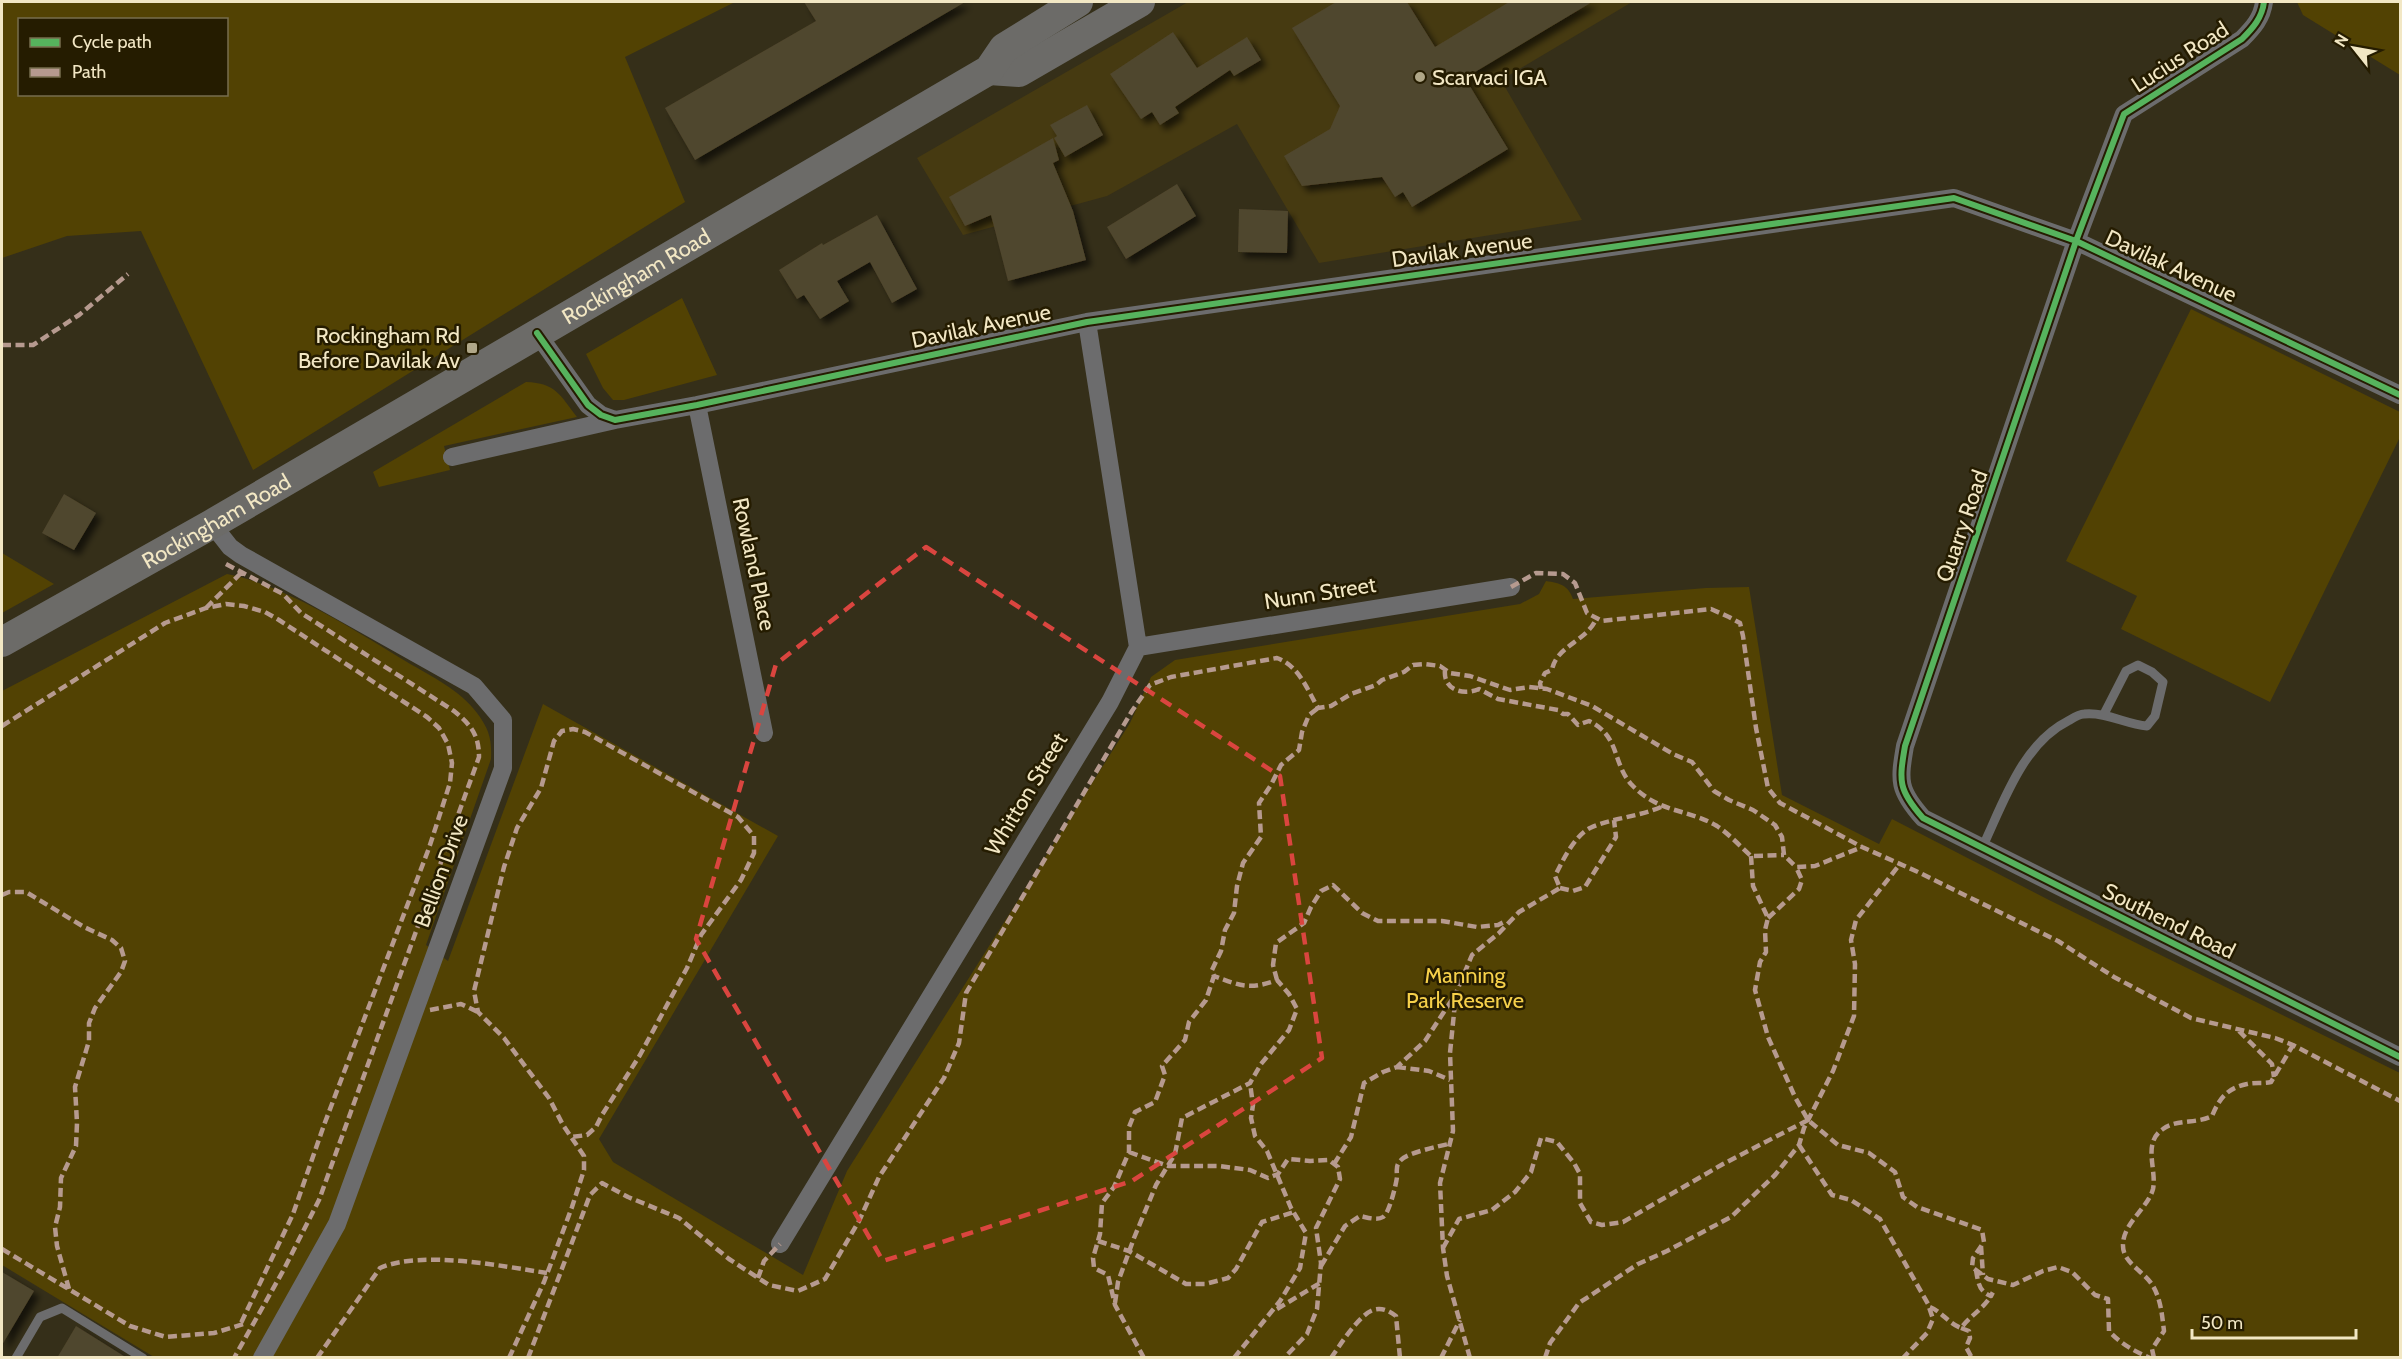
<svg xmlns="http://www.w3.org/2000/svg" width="2402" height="1359" font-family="Cabin,sans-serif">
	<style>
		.built { fill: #463a11 }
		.green { fill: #524203; fill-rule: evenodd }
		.building { fill: #50462d; filter: url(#shadow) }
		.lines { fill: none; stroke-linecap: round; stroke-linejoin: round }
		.lane { stroke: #6c6c6d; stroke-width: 9 }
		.street { stroke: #6c6c6d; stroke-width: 18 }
		.primary { stroke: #6c6b68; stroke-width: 30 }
		.quiet { stroke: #b69a8f; stroke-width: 4.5; stroke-dasharray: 9 4.5; stroke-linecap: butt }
		.cycleway-casing { stroke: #251c00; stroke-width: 10 }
		.cycleway { stroke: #56b35d; stroke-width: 6 }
		.marked { fill: none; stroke: #da453f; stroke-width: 4.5; stroke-dasharray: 12 8; stroke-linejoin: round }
		.poi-dot { fill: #b0a788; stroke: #251c00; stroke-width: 2 }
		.labels { text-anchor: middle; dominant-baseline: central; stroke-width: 5; stroke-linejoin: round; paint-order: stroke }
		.street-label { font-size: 22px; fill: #f2e7c4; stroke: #251c00 }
		.poi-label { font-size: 22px; fill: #f2e7c4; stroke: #251c00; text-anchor: start }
		.park-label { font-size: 22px; fill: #f6d04a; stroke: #251c00 }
	</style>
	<defs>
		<filter id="shadow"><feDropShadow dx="5.5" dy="5.5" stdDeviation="3" flood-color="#0009"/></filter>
	</defs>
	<rect width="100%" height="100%" fill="#352f19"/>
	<!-- built -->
	<path class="built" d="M1188,2H1632L1501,80L1582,220L1319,263L1237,124L1107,196L963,235L917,158Z"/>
	<!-- green -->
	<path class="green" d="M2,2H735L625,57L685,202L253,470L141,231L67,236L2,258ZM20,20H226V94H20Z
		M2297,2H2400V75L2303,15Z
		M682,298L717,375L624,400H613L603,388L586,354Z
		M2191,309L2400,412V437L2270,702L2121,629L2137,596L2066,561Z
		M526,382C556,383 560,395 577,417L444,446L450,470L379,487L373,472Z
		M2,553L54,584L2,613Z
		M227,574C285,585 356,631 407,662C431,676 460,690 477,713C489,729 492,739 491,759L426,945L448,961L543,704L778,836L599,1139L613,1162L803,1275L847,1171L1130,723L1151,677L1175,660L1520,604L1539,594L1546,581C1560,583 1568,585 1573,599L1706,588L1749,587L1782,795L1879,844L1892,819L2049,900L2400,1073V1357H154L2,1265V691Z"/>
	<!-- building -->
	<path class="building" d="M804,2H965L695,160L665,108L816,21Z
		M1336,2H1407L1435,47L1509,2H1592L1465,78L1508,149L1412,207L1403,192L1395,197L1382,177L1302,186L1284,156L1330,129L1340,106L1292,28Z
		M1173,32L1197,68L1247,37L1261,60L1234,76L1230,70L1175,107L1179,113L1160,125L1152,112L1141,119L1110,74Z
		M1087,105L1103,135L1065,157L1054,138L1057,136L1050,125Z
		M1053,138L1059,160L1053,163L1073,211L1086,260L1008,281L991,215L965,226L949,197Z
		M1177,184L1196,216L1126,259L1107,227Z
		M1239,209L1288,211L1287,253L1238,252Z
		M877,215L917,289L892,303L870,262L837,281L849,301L820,319L804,295L797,299L779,270L822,243L823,245Z
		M64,494L96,513L74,550L42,533Z
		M2,1272L34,1291L2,1345Z
		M76,1326L127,1358H57Z"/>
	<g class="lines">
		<!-- lane -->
		<path class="lane" d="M1982,848C2003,804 2022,744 2068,721C2073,718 2079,714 2084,714C2107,712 2125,724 2147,726L2155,716L2163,682L2152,672L2138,665L2126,671L2104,714
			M16,1358L40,1317L62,1308L143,1358"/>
		<!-- street -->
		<path class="street" d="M2264,2C2262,18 2253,28 2242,39L2124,114L2076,241L1905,746C1899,781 1898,790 1923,818L2400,1057
			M537,333L588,405L601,415L615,420L697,405L1087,322L1954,198L2076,241L2400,395
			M697,405L764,733
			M452,457L615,420
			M212,524L230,547L241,555L474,686L503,720V768L337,1224L262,1358
			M1138,647L1511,587
			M780,1244L1110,702L1138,647L1087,322"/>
		<!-- primary -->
		<g class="primary">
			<path d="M989,70L1019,72L1140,2"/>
			<path id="s1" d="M2,642L212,524L989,70L1004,48L1078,2"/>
		</g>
		<!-- quiet -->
		<path class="quiet" d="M2,345H33L79,315L128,274
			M226,564L283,594L301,613L454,711C471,725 479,735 479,757L319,1200L283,1271L234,1358
			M1511,587L1536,573L1563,574L1575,583L1587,613L1602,621L1711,609L1729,617L1740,623L1743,636L1756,728L1768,788L1780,803L1862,847L1918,872L2058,941L2114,977L2191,1018L2275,1038L2293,1045L2400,1101
			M206,608L242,572
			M1445,670C1443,690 1463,696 1479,689L1498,699L1558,710L1563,714H1568L1578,725L1589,721C1620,736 1612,762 1631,784C1659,814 1687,808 1717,826C1729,834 1741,847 1751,856L1784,855
			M1541,689L1540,683L1545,673L1552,670C1556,646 1587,641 1596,619
			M2,726L165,623L206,608L226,604L244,606L265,612L279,620L427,717L439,728L448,744L452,763L450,783L429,848L324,1125L293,1214L241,1323
			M1751,856L1753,886L1768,918L1765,930L1766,952L1760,962L1755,990L1768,1037L1795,1097L1808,1120L1838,1145L1869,1153L1895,1172L1903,1197L1917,1207L1982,1230L1984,1242L1973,1258L1972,1267L1988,1279L2013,1285L2043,1271L2058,1267L2072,1272L2095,1295L2108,1299L2109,1331C2121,1344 2134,1351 2150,1358
			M1560,888L1573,891L1585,887L1616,837L1614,820
			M2,895L9,892H26L84,927L112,940L121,948L125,961L121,972L95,1008L89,1023V1041L75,1087L77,1123L76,1146L61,1178L60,1207L55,1227L57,1246L69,1289
			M1768,918L1799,889L1802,880L1796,867
			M1277,980L1273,965L1276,943L1304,923L1311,907L1321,891L1333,885L1362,913L1378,921H1442L1477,927L1498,925L1506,921
			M430,1010L461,1004L478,1012
			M2239,1031L2272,1064L2274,1077
			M1397,1067L1429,1071L1450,1080
			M1799,1145L1832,1195L1851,1200L1880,1219L1928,1304L1933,1319L1927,1333L1903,1358
			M1129,1152L1168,1166H1219L1250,1170L1268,1178L1278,1174L1288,1159L1310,1161L1329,1160L1338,1167L1340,1179L1316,1228L1321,1263L1317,1309L1307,1334L1284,1358
			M1334,1164L1351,1137L1364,1083L1383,1072L1397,1067L1425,1041L1453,998
			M1098,1241L1129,1251L1186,1284H1205L1228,1278L1236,1269L1262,1222L1294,1212
			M1981,1246L1983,1275
			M1443,1248L1459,1219L1492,1210L1515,1192L1531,1172L1541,1138L1557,1142L1574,1163L1580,1174V1203L1591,1222L1602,1225L1623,1222L1723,1164L1808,1120
			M2,1249L130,1326L166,1337L214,1333L247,1323
			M1321,1266L1345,1226L1360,1216C1366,1217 1377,1221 1383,1217C1389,1214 1396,1185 1397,1177C1397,1170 1395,1166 1401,1160C1407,1153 1439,1146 1449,1144
			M1976,1270C1978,1282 1979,1292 1991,1296L1993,1292
			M758,1278L764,1261L780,1244
			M1115,1303L1118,1282L1134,1238L1156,1185L1175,1154L1182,1118L1250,1083L1261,1064L1289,1030L1297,1009L1289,994L1277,980C1250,990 1241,986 1214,976
			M1930,1307C1942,1312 1948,1323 1961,1328C1970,1316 1983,1309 1991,1296
			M1277,1309L1320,1283
			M1961,1328L1969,1331L1970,1338L1966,1347L1972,1358
			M317,1358L380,1268C421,1250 502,1266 547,1273
			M509,1358L544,1282L572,1207L584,1170V1156L563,1125L549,1098L504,1038L478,1012L474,991L504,867L517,828L541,788L554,741L562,731L573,729L585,732L738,817L754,836V853L741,880L701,935L687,968L640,1055L602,1115L596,1127L587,1135L572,1137
			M528,1358L590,1195L602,1183L628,1197L679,1218L729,1259L769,1285L798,1291L825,1279L859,1221L879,1177L944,1078L959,1043L966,993L1132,711L1150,685L1171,677L1277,658C1299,666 1307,689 1318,708L1331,706L1351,694L1376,685L1382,680L1404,672L1413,665L1425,664L1440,666L1450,673L1470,676L1510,690L1529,687L1547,689L1592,706L1673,754L1692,762L1714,791L1729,800L1753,810L1775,825L1782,837L1784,855L1796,867L1815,866L1862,847
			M1144,1358L1115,1305L1108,1275L1094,1268L1093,1258L1100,1234L1102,1203L1114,1187L1129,1152V1127L1135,1112L1155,1102L1165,1075L1162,1066L1185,1040L1189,1022L1206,1000L1214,976L1212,970L1221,951L1225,930L1234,913L1237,886L1243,863L1261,837L1259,803L1271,785L1281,765L1299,750L1302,732L1309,715L1318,708
			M1234,1358L1280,1301L1300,1268L1306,1233L1291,1208L1267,1151L1255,1136L1251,1118L1253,1105L1250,1083
			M1331,1358C1340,1345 1359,1315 1373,1310C1382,1307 1389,1311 1396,1316L1400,1358
			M1441,1358L1460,1320
			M1470,1358L1447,1276L1443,1248L1440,1183L1453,1131L1450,1053L1456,993L1472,955L1499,933L1519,912L1560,888L1555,876C1562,862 1574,836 1590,828C1612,818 1638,817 1661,807
			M1545,1358L1550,1343L1579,1303L1638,1264L1667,1251L1731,1217L1775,1175L1799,1145L1804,1128L1833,1071L1854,1016L1855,964L1851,940L1856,920L1900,864
			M2154,1358L2152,1349L2164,1331C2162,1315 2161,1300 2153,1286C2145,1272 2123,1263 2123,1246C2122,1224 2148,1208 2153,1189C2157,1169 2142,1143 2163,1129C2176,1119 2197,1124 2212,1116C2219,1099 2227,1088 2247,1084C2255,1082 2263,1084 2271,1082L2293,1045"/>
		<defs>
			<path id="cycleway" d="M2264,2C2262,18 2253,28 2242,39L2124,114L2076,241L1905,746C1899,781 1898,790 1923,818L2400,1057
				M537,333L588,405L601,415L615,420L697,405L1087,322L1954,198L2076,241L2400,395"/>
		</defs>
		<!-- cycleway casing -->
		<use href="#cycleway" class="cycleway-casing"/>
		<!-- cycleway -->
		<use href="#cycleway" class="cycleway"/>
	</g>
	<!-- marked area -->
	<path class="marked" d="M926,547L1280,776L1322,1058L1132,1181L883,1261L696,939L776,664Z"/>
	<!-- markers -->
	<g class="poi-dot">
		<circle cx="1420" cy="77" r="6"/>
		<rect x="466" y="342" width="12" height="12" rx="3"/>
	</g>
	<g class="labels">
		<!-- street labels -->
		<g class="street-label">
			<text transform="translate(2180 57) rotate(-33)">Lucius Road</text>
			<text transform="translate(1462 250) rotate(-8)">Davilak Avenue</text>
			<text transform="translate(2171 266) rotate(25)">Davilak Avenue</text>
			<text stroke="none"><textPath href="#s1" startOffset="732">Rockingham Road</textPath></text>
			<text transform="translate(981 326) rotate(-12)">Davilak Avenue</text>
			<text stroke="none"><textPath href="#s1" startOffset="246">Rockingham Road</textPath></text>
			<text transform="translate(1962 526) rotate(-71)">Quarry Road</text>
			<text transform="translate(754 564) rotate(78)">Rowland Place</text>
			<text transform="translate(1320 593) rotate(-9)">Nunn Street</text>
			<text transform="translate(1026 794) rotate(-59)">Whitton Street</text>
			<text transform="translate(441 871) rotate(-70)">Bellion Drive</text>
			<text transform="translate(2169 921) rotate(26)">Southend Road</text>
		</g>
		<!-- poi labels -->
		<g class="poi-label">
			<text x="1432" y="77">Scarvaci IGA</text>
			<text x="460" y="335" text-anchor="end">Rockingham Rd<tspan x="460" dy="25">Before Davilak Av</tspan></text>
		</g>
		<!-- park labels -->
		<g class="park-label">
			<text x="1465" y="975">Manning<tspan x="1465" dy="25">Park Reserve</tspan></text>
		</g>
	</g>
	<!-- border -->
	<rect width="2402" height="1359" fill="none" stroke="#f2e7c4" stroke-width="6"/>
	<!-- legend -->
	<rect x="18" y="18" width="210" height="78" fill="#251c00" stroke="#776d4e" stroke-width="1.5"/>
	<rect x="30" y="38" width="30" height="9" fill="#56b35d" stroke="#776d4e" stroke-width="1.5"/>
	<text x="72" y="48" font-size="18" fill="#f2e7c4">Cycle path</text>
	<rect x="30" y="68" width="30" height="9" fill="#b69a8f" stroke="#776d4e" stroke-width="1.5"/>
	<text x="72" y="78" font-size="18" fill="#f2e7c4">Path</text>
	<!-- north arrow -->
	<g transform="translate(2354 48) rotate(301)" stroke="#251c00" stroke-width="4.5" paint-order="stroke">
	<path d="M0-4.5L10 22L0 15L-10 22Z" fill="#f2e7c4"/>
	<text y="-9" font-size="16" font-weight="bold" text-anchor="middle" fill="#f2e7c4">N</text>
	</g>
	<!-- scale -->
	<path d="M2192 1329v9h164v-9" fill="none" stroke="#f2e7c4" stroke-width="3"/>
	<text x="2201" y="1329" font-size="18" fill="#f2e7c4" stroke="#251c00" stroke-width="4.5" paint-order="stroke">50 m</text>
</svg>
